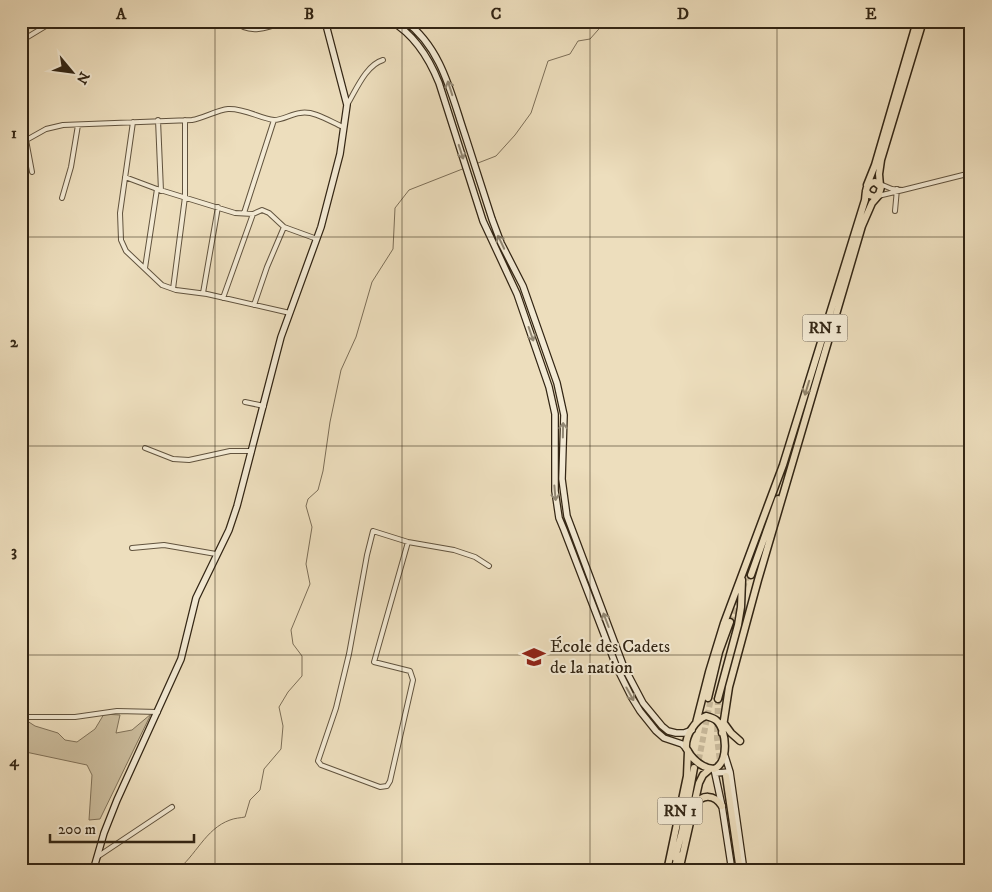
<svg xmlns="http://www.w3.org/2000/svg" width="992" height="892" font-family="'IM FELL DW Pica',serif">
	<style>
		.green { fill: #cdbfa0; stroke: #80725a }
		.lines { fill: none; stroke-linecap: round; stroke-linejoin: round }
		.stream { stroke: #7c6e57; stroke-width: 1 }
		.primary-tunnel { stroke: #c8b99b; stroke-width: 6; stroke-dasharray: 6 3; stroke-linecap: butt }
		.street-casing { stroke: #61533e; stroke-width: 6 }
		.secondary-casing { stroke: #322514; stroke-width: 8 }
		.primary-casing { stroke: #322514; stroke-width: 9 }
		.street { stroke: #f3ead4; stroke-width: 4 }
		.secondary { stroke: #f3ead4; stroke-width: 5.5 }
		.primary { stroke: #eddebd; stroke-width: 6 }
		.oneway { stroke: #928874 }
		.oneway2 { stroke: #908268 }
		.grid { fill: none; stroke: #322514; stroke-width: 1; stroke-opacity: 0.55 }
		.labels { text-anchor: middle; dominant-baseline: central; stroke-width: 4; stroke-linejoin: round; paint-order: stroke }
		.shield { fill: #f3ead4; stroke: #6c604e; stroke-width: 1 }
		.shield-label { font-size: 16px; font-weight: bold; fill: #322514 }
		.poi-label { font-size: 18px; fill: #322514; stroke: #f3ead4; text-anchor: start }
		.neatline { fill: none; stroke: #322514; stroke-width: 2 }
		.grid-label { font-size: 16px; text-anchor: middle; font-weight: bold; fill: #322514 }
	</style>
	<rect width="100%" height="100%" fill="#eddebd"/>
	<filter id="stains"><feTurbulence type="fractalNoise" baseFrequency=".004" numOctaves="4"/><feColorMatrix values="0 0 0 0 .2 0 0 0 0 .09 0 0 0 0 .02 0 0 0 .5 -.17"/></filter>
	<radialGradient id="worn" r=".72"><stop offset=".6" stop-color="#630" stop-opacity="0"/><stop offset="1" stop-color="#630" stop-opacity=".3"/></radialGradient>
	<!-- green -->
	<path class="green" d="M104,714L120,715L116,733L132,730L151,714L100,819L89,820L92,775L87,765L21,751V717L35,726L58,733L65,740L77,742L95,729Z"/>
	<g class="lines">
		<!-- stream -->
		<path class="stream" d="M478,163L496,156L515,135L531,113L548,61L570,54L578,41L590,39L606,21
			M176,871C196,856 205,829 230,820C235,818 240,818 245,817L250,800L260,790L264,769L281,749L283,726L279,707L288,692L302,676V656L293,644L291,630L310,584L306,564L312,527L306,506L308,499L318,490L323,471L330,422L341,370L356,337L372,282L393,249L395,208L409,190L465,168"/>
		<!-- primary-tunnel -->
		<path class="primary-tunnel" d="M730,622L748,574
			M718,699L717,738L722,777
			M697,769L711,698"/>
		<defs>
			<path id="street" d="M235,21C249,36 270,27 286,21
				M21,41L54,21
				M347,105C356,90 366,65 383,60
				M158,120L161,191
				M133,122L120,213L121,240L126,251L162,285L176,290L207,294L290,313
				M21,137L26,140L32,172
				M21,143L46,129L63,125L192,120C204,118 217,110 228,109C244,108 259,118 274,120C283,120 291,114 300,113C314,110 331,122 343,127
				M125,177L157,189L235,213L253,214L262,210L269,213L284,227L317,239
				M903,190L971,173
				M878,196L903,190L892,189L880,184
				M62,198L71,167L78,125
				M895,211L897,189
				M244,213L274,120
				M145,268L157,189
				M173,289L185,197V120
				M203,293L218,207
				M223,298L253,214
				M254,305L267,267L284,227
				M245,402L264,406
				M145,448L173,459L189,460L230,451H252
				M408,542L374,662L410,671L413,680L390,781L387,786L380,787L321,765L318,761L336,708L349,654L367,555L373,531L408,542L454,550L475,557L489,566
				M132,548L164,545L216,554
				M21,717H75L117,711L158,712
				M97,857L172,807"/>
			<path id="secondary" d="M391,21C415,35 429,58 439,83L483,221L517,294L549,387L555,414V491L559,518L564,530L617,668L632,698L640,711L656,731L664,738L682,744L686,748
				M405,21C442,48 451,94 465,135C474,163 483,191 492,219L501,243L523,286L557,383L564,415L562,479L567,516L623,665L643,703L662,726L668,731L676,733H684L692,730
				M725,756L730,772L744,871
				M714,769L722,806L732,871
				M715,773L730,772
				M93,871L104,833L117,800L181,659L196,598L229,530L237,506L281,337L321,227L340,154L347,105L325,21"/>
			<path id="primary" d="M867,185L875,165L917,21
				M880,186L879,174L881,160L923,21
				M751,575L778,499
				M708,698L719,652L730,622
				M718,699L738,625L741,607L742,580
				M706,716C710,717 714,718 717,721C727,731 729,763 714,769C701,768 692,759 686,748C685,736 695,720 706,716Z
				M723,722L731,733L740,741
				M696,723L709,672L724,623L783,465L865,200C866,192 865,183 875,182L881,187L879,194L875,197L869,195L866,191
				M722,733L729,687L758,580L862,226L872,203L879,195
				M726,776L740,871
				M695,805C702,794 714,794 722,806
				M675,858L682,832L694,768
				M667,871L687,776L688,751
				M674,871L678,855
				M679,871L699,783L703,775L710,769"/>
		</defs>
		<!-- street casing -->
		<use href="#street" class="street-casing"/>
		<!-- secondary casing -->
		<use href="#secondary" class="secondary-casing"/>
		<!-- primary casing -->
		<use href="#primary" class="primary-casing"/>
		<!-- street -->
		<use href="#street" class="street"/>
		<!-- secondary -->
		<use href="#secondary" class="secondary"/>
		<!-- primary -->
		<use href="#primary" class="primary"/>
	</g>
	<!-- one-way arrows -->
	<defs><path id="oneway-shaft" d="M-6 0H5M1.5-3L5.5 0L1.5 3" fill="none" stroke-width="1.6" stroke-linecap="round" stroke-linejoin="round" transform="scale(1.25)"/></defs>
	<g class="oneway">
		<use href="#oneway-shaft" transform="translate(450 88) rotate(-108)"/>
		<use href="#oneway-shaft" transform="translate(461 152) rotate(72)"/>
		<use href="#oneway-shaft" transform="translate(501 242) rotate(-115)"/>
		<use href="#oneway-shaft" transform="translate(531 334) rotate(71)"/>
		<use href="#oneway-shaft" transform="translate(563 430) rotate(-89)"/>
		<use href="#oneway-shaft" transform="translate(555 493) rotate(85)"/>
		<use href="#oneway-shaft" transform="translate(606 620) rotate(-111)"/>
		<use href="#oneway-shaft" transform="translate(630 694) rotate(61)"/>
	</g>
	<use class="oneway2" href="#oneway-shaft" transform="translate(807 388) rotate(107)"/>
	<!-- grid -->
	<path class="grid" d="M215,21V871M402,21V871M590,21V871M777,21V871M21,237H971M21,446H971M21,655H971"/>
	<!-- icons -->
	<defs>
		<symbol id="school-bare" viewBox="-9 -9 18 18"><path d="M0-5L7-2L0 1L-7-2ZM-4 1L0 2.5L4 1V4Q0 6-4 4Z" fill="#8f2418" stroke="#f3ead4" stroke-width="2.5" paint-order="stroke"/></symbol>
	</defs>
	<g fill-rule="evenodd">
		<use href="#school-bare" x="518" y="641" width="32" height="32"/>
	</g>
	<g class="labels">
		<!-- shield labels -->
		<g class="shield">
			<rect x="802.5" y="314.5" width="45" height="27" rx="4"/>
			<rect x="657.5" y="797.5" width="45" height="27" rx="4"/>
		</g>
		<g class="shield-label">
			<text x="825" y="328">RN 1</text>
			<text x="680" y="811">RN 1</text>
		</g>
		<!-- poi labels -->
		<g class="poi-label">
			<text x="550" y="647">École des Cadets<tspan x="550" dy="21">de la nation</tspan></text>
		</g>
	</g>
	<!-- margin -->
	<rect width="992" height="892" fill="none" stroke="#eddebd" stroke-width="55"/>
	<!-- north arrow -->
	<g transform="translate(72 72) rotate(119)" stroke="#f3ead4" stroke-width="4" paint-order="stroke">
	<path d="M0-4L9 19L0 12L-9 19Z" fill="#322514"/>
	<text y="-8" font-size="14" font-weight="bold" text-anchor="middle" fill="#322514">N</text>
	</g>
	<!-- scale -->
	<path d="M50 834v8h144v-8" fill="none" stroke="#322514" stroke-width="2.5"/>
	<text x="58" y="834" font-size="15" fill="#322514" stroke="#f3ead4" stroke-width="4" paint-order="stroke">200 m</text>
	<rect x="28" y="28" width="936" height="836" class="neatline"/>
	<g class="grid-label">
		<text x="121" y="19">A</text>
		<text x="309" y="19">B</text>
		<text x="496" y="19">C</text>
		<text x="683" y="19">D</text>
		<text x="871" y="19">E</text>
		<text x="14" y="138">1</text>
		<text x="14" y="347">2</text>
		<text x="14" y="556">3</text>
		<text x="14" y="766">4</text>
	</g>
	<rect width="100%" height="100%" filter="url(#stains)"/>
	<rect width="100%" height="100%" fill="url(#worn)"/>
</svg>
